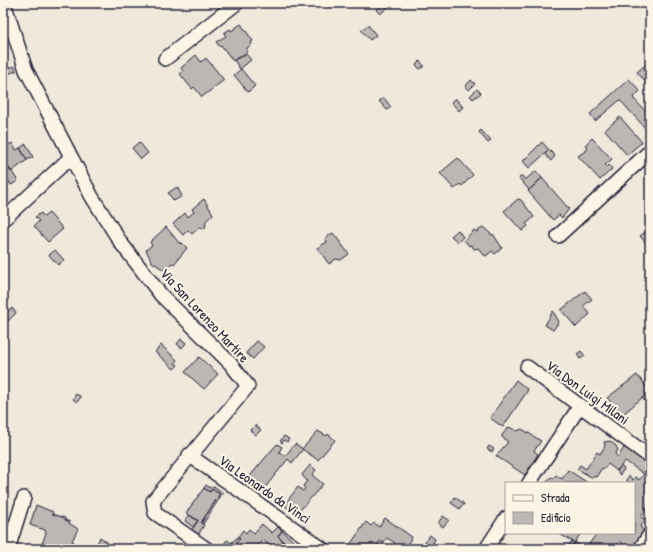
<svg xmlns="http://www.w3.org/2000/svg" width="653" height="552" font-family="'Patrick Hand',sans-serif">
	<style>
		.building { fill: #bcb7b3; stroke: #22223b }
		.lines { fill: none; stroke-linecap: round; stroke-linejoin: round }
		.street-casing { stroke: #22223b; stroke-width: 16 }
		.street { stroke: #fcf5e5; stroke-width: 13 }
		.labels { text-anchor: middle; dominant-baseline: central; stroke-width: 4; stroke-linejoin: round; paint-order: stroke }
		.street-label { font-size: 14px; fill: #22223b; stroke: #fcf5e5 }
	</style>
	<rect width="100%" height="100%" fill="#efe8db"/>
	<filter id="ink" filterUnits="userSpaceOnUse"><feTurbulence type="fractalNoise" baseFrequency=".025" numOctaves="2"/><feDisplacementMap in="SourceGraphic" scale="8" xChannelSelector="R" yChannelSelector="G"/><feConvolveMatrix kernelMatrix="1 2 1 2 8 2 1 2 1" color-interpolation-filters="sRGB"/></filter>
	<g filter="url(#ink)">
		<!-- building -->
		<path class="building" d="M377,3H393L380,14L376,10L380,7Z
			M612,3H624L617,9Z
			M241,24L253,41L251,42L252,44L247,48V52L233,61L221,45L220,47L216,42L226,36L224,33L230,29L231,31Z
			M368,25L376,35L370,40L361,30Z
			M246,54L251,60L240,69L234,60Z
			M196,55L201,62L206,58L224,80L202,97L194,87L192,89L180,74L183,71L181,68Z
			M420,61L424,66L420,69L416,65Z
			M650,61V87L637,72Z
			M14,66L16,71L8,74L6,69Z
			M241,69L255,86L248,92L234,75Z
			M629,79L640,91L633,98L650,116V124L645,128L620,100L595,121L590,114Z
			M471,80L475,84L469,90L465,87Z
			M477,89L481,93L473,99L470,96Z
			M384,98L391,107L387,110L379,101Z
			M455,98L463,107L459,111L451,102Z
			M620,117L642,142L627,155L605,130Z
			M481,130L491,141L488,143L479,132Z
			M592,138L612,159L605,165L607,167L609,165L612,169L600,180L578,156L588,149L585,145Z
			M139,142L148,153L141,159L132,148Z
			M542,142L549,150L529,168L523,161Z
			M12,143L16,150L20,148L27,160L11,172L3,157V148Z
			M26,144L33,157L27,160L20,148Z
			M549,150L555,156L551,161L545,154Z
			M458,158L473,175L462,186L460,184L454,189L440,173Z
			M10,169L18,181L11,185L4,173Z
			M536,171L542,178L529,190L519,178L522,176L525,180Z
			M542,178L569,209L562,218L559,215L553,220L528,191Z
			M177,187L182,196L174,201L168,193Z
			M204,199L213,214L206,221L205,229L200,227L192,234L188,230L183,235L173,224L185,213L188,217L194,212L192,209Z
			M518,199L521,200L534,217L526,224L528,226L522,231L504,211Z
			M41,213L44,217L49,213L63,229L48,242L34,226L39,221L35,217Z
			M166,227L180,244L181,242L187,248L174,264L172,263L164,270L152,262L146,250L152,245L150,242Z
			M483,227L492,235L493,234L501,246L502,248L495,254L492,251L486,256L484,255L478,248L474,249L471,245L469,246L464,240L474,230L477,232Z
			M650,228V244L648,245L640,236Z
			M458,230L463,237L458,242L451,236Z
			M333,233L349,254L341,260L336,259L329,264L317,248L327,242L325,238Z
			M55,250L64,260L58,265L49,255Z
			M585,291L592,299L583,306L590,314L576,327L561,310Z
			M12,308L16,313L5,324L3,322V316Z
			M553,311L559,322L553,330L545,325Z
			M181,339L186,343L182,348L177,344Z
			M257,341L264,347L253,359L246,353Z
			M161,345L177,360L175,363L178,365L174,369L155,352Z
			M581,351L585,356L580,359L577,354Z
			M199,357L218,374L204,389L185,372Z
			M637,375L650,391L622,415L607,398Z
			M516,380L528,390L503,427L490,418Z
			M650,391V406L642,398Z
			M76,394L81,397L77,402L73,399Z
			M255,425L261,430L256,435L250,430Z
			M509,427L517,431L522,429L541,441L534,451L538,454L533,462L536,464L533,469L530,467L525,475L496,456L508,442L502,437V435Z
			M318,431L326,436L328,434L335,440L318,460L302,449Z
			M284,436L289,439L287,442L284,440L282,443L280,441Z
			M610,441L616,446L618,450L615,454L618,457L627,443L650,458V503L641,517L646,520L640,527L645,531L631,549H628L620,541L614,549H595L589,544L597,533H634L635,488L634,483H630L626,480L629,476L633,480L635,477L639,480L644,474L625,461L617,471L608,464L604,469L602,468L596,477L594,476L593,478L577,469L580,465L586,469L597,452L600,454L605,446L604,442Z
			M277,444L282,447L279,452L285,456L295,444L303,449L292,463L288,459L263,490L256,485L258,482L250,476Z
			M489,446L494,449L492,452L487,449Z
			M310,465L316,470L312,475L323,484L296,515L284,505L298,487L303,491L305,489L303,486L307,481L302,475Z
			M621,466L624,469L620,475L617,471Z
			M568,470L588,483H546L551,477L553,478L556,475L562,479Z
			M206,485L210,488L214,486L223,493L203,524L201,523L220,494L212,489L210,492L204,488Z
			M204,488L210,492L212,489L220,494L201,523L204,525L197,537L190,532L198,521L186,513Z
			M455,497L464,504L460,509L451,503Z
			M36,505L53,512L52,514L65,518V520L70,522L69,523L78,529L72,541L74,542L71,549H40L46,533L45,530L30,525Z
			M189,515L198,520L193,527L185,521Z
			M443,516L449,520L443,527L438,523Z
			M385,518L412,537L407,545L413,549H391L395,543L387,538L383,543L380,541L375,549H347L366,522L371,526L374,523L379,527Z
			M262,524L272,533L278,527L282,531L278,536L291,549H268L270,546L263,540L257,546L259,549H242L235,544L240,539L238,537L243,530L246,533L249,529L254,533Z
			M282,531L291,539L300,549H291L285,544L278,536Z
			M558,533H581L575,542L585,549H571L575,543Z
			M430,535L435,539L433,543L441,549H420Z
			M100,537L108,543L106,549H95Z
			M238,537L240,539L235,544L242,549H233L232,542Z
			M227,540L233,544L229,549H220Z
			M572,541L575,543L571,549H565Z
			M555,544L562,549H552Z"/>
		<g class="lines">
			<defs>
				<path id="street" d="M4,3L26,70L92,197L121,243L161,295L230,363L248,386L153,501L155,513L207,549
					M165,59L237,3
					M3,220L71,157
					M558,236L650,151
					M527,367L650,457
					M189,455L323,549
					M529,483L580,406
					M8,549L24,498
					M486,549L506,518
					M640,549L650,534"/>
			</defs>
			<!-- street casing -->
			<use href="#street" class="street-casing"/>
			<!-- street -->
			<use href="#street" class="street"/>
		</g>
	</g>
	<g class="labels">
		<!-- street labels -->
		<g class="street-label">
			<text transform="translate(205 315) rotate(47)">Via San Lorenzo Martire</text>
			<text transform="translate(588 392) rotate(36)">Via Don Luigi Milani</text>
			<text transform="translate(265 489) rotate(35)">Via Leonardo da Vinci</text>
		</g>
	</g>
	<!-- margin -->
	<rect width="653" height="552" fill="none" stroke="#fcf5e5" stroke-width="16"/>
	<rect x="8" y="8" width="637" height="536" fill="none" stroke="#22223b" stroke-width="1.5" filter="url(#ink)"/>
	<!-- legend -->
	<rect x="505" y="482" width="130" height="52" fill="#fcf5e5" stroke="#a5a1a1"/>
	<rect x="513" y="495" width="20" height="6" fill="#fcf5e5" stroke="#a5a1a1"/>
	<text x="541" y="502" font-size="12" fill="#22223b">Strada</text>
	<rect x="513" y="512" width="20" height="12" fill="#bcb7b3" stroke="#a5a1a1"/>
	<text x="541" y="522" font-size="12" fill="#22223b">Edificio</text>
</svg>
